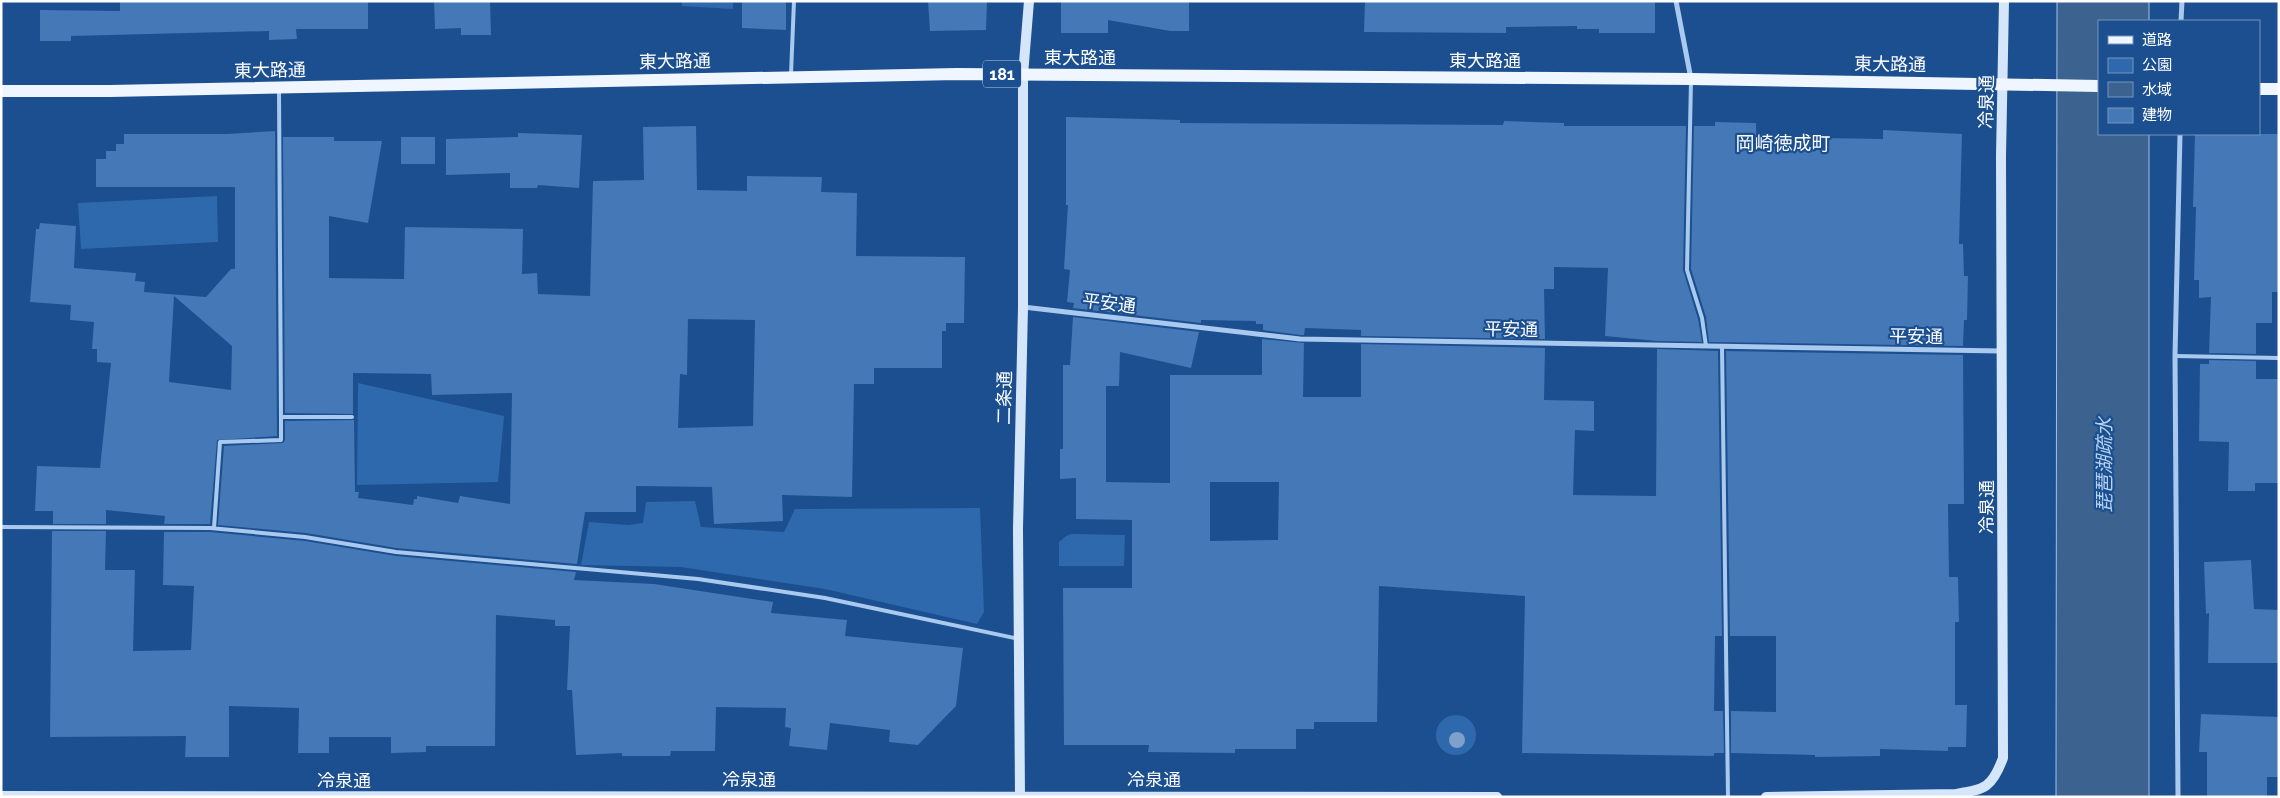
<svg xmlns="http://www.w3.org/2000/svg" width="2280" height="798" font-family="Raleway,'Noto Sans JP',sans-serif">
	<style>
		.green { fill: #2e69ad }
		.water { fill: #3c6290; stroke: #9cc4f0 }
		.building { fill: #4478b7; fill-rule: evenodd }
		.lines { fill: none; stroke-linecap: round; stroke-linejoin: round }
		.lane { stroke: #a9c9ee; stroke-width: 4 }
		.street { stroke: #a9c9ee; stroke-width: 5 }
		.secondary { stroke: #d6e6fa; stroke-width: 10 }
		.primary { stroke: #f0f6ff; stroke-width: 12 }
		.tree { fill: #7ea0ca }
		.labels { text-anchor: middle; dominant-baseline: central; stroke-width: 4.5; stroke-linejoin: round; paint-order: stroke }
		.shield { fill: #1b4f8f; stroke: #bbcadd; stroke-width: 1 }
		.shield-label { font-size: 16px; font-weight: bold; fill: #fff }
		.street-label { font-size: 18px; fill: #fff; stroke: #1b4f8f }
		.neighbourhood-label { font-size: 19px; fill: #fff; stroke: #1b4f8f }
		.water-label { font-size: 19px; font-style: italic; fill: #b5d3f5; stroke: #1b4f8f }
	</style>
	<rect width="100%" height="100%" fill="#1b4f8f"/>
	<!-- green -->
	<path class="green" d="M682,1H733V9L682,6Z
		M217,196L218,242L81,249L78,203Z
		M358,383L504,416L498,482L357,485Z
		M695,501L701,527L784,532L795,509L980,508L984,612L977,624L825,589L681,567L581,565L589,522L628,525L643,523L646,502Z
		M1071,534L1125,535L1124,566H1059V542L1066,536Z
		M1436 735a20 20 0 1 1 40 0a20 20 0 1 1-40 0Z"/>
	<!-- water -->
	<path class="water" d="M2057,1H2149V21H2099V134H2149V797H2056Z"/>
	<!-- building -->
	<path class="building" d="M120,1H368V29H296L297,39L269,40V31L71,36V41H40V10L120,11Z
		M434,1H490L491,35H461V28L435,29Z
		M742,1H786V30L742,28Z
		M928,1H987L986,30L930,31Z
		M1061,1H1189V31H1170L1108,20V33H1061Z
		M1365,1H1655V33H1599V29H1577V26L1506,27V33L1364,32Z
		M1066,117L1180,120V123L1503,125L1504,121L1564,123V126H1686L1683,270L1698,319L1702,342L1657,341L1605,336L1608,268L1554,267V289H1544L1545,339L1361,336V330L1305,328L1304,335H1300L1263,330V324H1256V321L1201,320V323L1073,308L1074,303L1067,302L1070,270L1064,269L1068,205H1066Z
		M1715,122L1756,123V137L1883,139V130L1962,134L1959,244H1963L1964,276H1968L1967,320H1964L1963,346L1709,342L1706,317L1691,269L1694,126H1715Z
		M696,126L697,190L747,191V176L822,177L821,192L857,193L856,256L965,257L964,323H946V331H942V368H874V384H854L852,497L782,495L783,521L714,524L712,487L636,486V512H585L577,564L396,548L306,533L218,525L224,446L283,443L285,440V421L354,420L355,492H359L358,498L413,505L414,499H417V496L458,503L460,496L510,504L512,393L432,395L431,374L353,373V414L285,413L283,137H334V141H382L368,223L329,216V278L404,279L405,227L523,229L522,274L537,273L538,294L590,296L593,181L644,180L643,127ZM688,319L755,320L753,426L678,428L680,374L687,375Z
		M275,131L277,436L217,440L210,524H164L165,516L106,510V524H53V511H35L37,466L100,468L111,363L97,362V349H92L94,322L70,320L71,305L30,302L36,229H39L40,223L76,226L74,268L136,273L135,281L145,282L144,292L206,297L231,269H235V187H96V159H106V151H116V144H124V134H227ZM174,296L232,346L231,390L169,382Z
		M518,133L582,135L579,188L538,185L537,188H510V173L446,175V139L518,137Z
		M2195,134H2279V292H2272V323H2256V354L2209,353L2211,297L2199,298V280H2194L2196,207H2193Z
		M401,137H435V164H401Z
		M1073,317L1199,332L1191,368L1120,352L1119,386H1106V482L1170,483V375H1262V339L1304,343L1303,397H1361V344L1545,348L1544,400L1594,401V431L1575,430L1573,495L1656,496L1657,349L1718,351L1722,636H1715L1714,711H1723L1724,753H1714V756L1522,753L1525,596L1379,586L1377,722H1314V729H1296V749H1235V753L1148,752L1149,745H1064L1063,588H1132V520L1076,519V478L1060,479V449H1063V365H1070ZM1210,482H1279L1278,540L1210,541Z
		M1726,351L1963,355L1964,504H1948L1949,577H1958L1959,622H1955V705H1967L1966,747H1948V751L1880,749V756L1815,757V755L1731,753V711L1776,712V636H1730Z
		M2209,360L2256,361V379H2279V483H2255V491H2228L2229,442L2199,441L2200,364H2209Z
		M52,531H106L105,570H135L133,651L191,650L194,586L163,585L164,532H210L305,541L396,556L576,572L574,580L654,584L773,602L771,613L847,620L845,636L963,648L956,706L918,745L889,742L890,730L830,723L827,750L789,746L791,728L785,727L786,708L716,707L715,751H671L670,756H622V753L576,755L572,690H567L570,626H555V620L496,615L495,746H426V752L391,753V737H329V753H298L299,708L229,706V757H185L186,736L50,737Z
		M2251,560L2254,609L2279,610V663H2208L2209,613L2206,614L2204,562Z
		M2201,714L2279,717V777H2267V797H2207V752H2199Z"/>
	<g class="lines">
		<!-- lane -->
		<path class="lane" d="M791,74L794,1
			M1691,81L1687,270L1702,318L1706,346
			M279,89L281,417H352
			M1722,347L1728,797
			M2175,356L2279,358
			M1,527L210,528L305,537L396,552L698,579L825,598L1019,639
			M214,528L220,442L281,440V417"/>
		<!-- street -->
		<path class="street" d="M1676,1L1691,79
			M2181,21L2182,1
			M1023,307L1300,339L2001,351
			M2178,797L2175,356L2180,134"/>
		<!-- secondary -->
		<path class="secondary" d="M1,796L1497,797
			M1020,797L1018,529L1023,307V75L1029,1
			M1766,797L1956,794C1985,789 1992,788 2003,758L2001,156L2004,1"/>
		<!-- primary -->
		<path class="primary" d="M2259,89H2279
			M1,91H110L957,74L1691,79L2099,86"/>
	</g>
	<!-- trees -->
	<circle class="tree" cx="1457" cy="740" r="8"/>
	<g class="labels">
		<!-- shield labels -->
		<rect class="shield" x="983" y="60.5" width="38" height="27" rx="4"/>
		<g class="shield-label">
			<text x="1002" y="74">181</text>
		</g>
		<!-- street labels -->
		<g class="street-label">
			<text x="1080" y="57">東大路通</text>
			<text x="1485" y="60">東大路通</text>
			<text transform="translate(675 61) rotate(-1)">東大路通</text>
			<text transform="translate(1890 64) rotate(1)">東大路通</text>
			<text transform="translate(270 70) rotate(-1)">東大路通</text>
			<text transform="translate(1986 102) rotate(-89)">冷泉通</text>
			<text transform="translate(1109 303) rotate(7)">平安通</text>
			<text transform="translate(1511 329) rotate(1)">平安通</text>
			<text transform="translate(1916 336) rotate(1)">平安通</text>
			<text transform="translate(1004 398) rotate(-89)">二条通</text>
			<text transform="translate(1986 507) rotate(-90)">冷泉通</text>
			<text x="749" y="779">冷泉通</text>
			<text x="1154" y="779">冷泉通</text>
			<text x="344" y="780">冷泉通</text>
		</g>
		<!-- neighbourhood labels -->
		<g class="neighbourhood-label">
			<text x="1783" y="143">岡崎徳成町</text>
		</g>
		<!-- water labels -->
		<g class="water-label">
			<text transform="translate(2104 465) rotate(-90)">琵琶湖疏水</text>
		</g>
	</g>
	<!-- border -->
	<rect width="2280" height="798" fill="none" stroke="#ffffff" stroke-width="5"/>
	<!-- legend -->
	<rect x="2098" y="20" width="162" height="115" fill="#1b4f8f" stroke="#7695bc"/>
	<rect x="2108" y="36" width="25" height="8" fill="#f0f6ff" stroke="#7695bc"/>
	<text x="2142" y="45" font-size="15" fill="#ffffff">道路</text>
	<rect x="2108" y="58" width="25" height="15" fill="#2e69ad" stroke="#7695bc"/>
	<text x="2142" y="70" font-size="15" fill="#ffffff">公園</text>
	<rect x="2108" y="82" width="25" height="15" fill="#3c6290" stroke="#7695bc"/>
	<text x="2142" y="95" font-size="15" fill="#ffffff">水域</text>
	<rect x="2108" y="108" width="25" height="15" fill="#4478b7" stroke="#7695bc"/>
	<text x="2142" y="120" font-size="15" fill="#ffffff">建物</text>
</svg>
